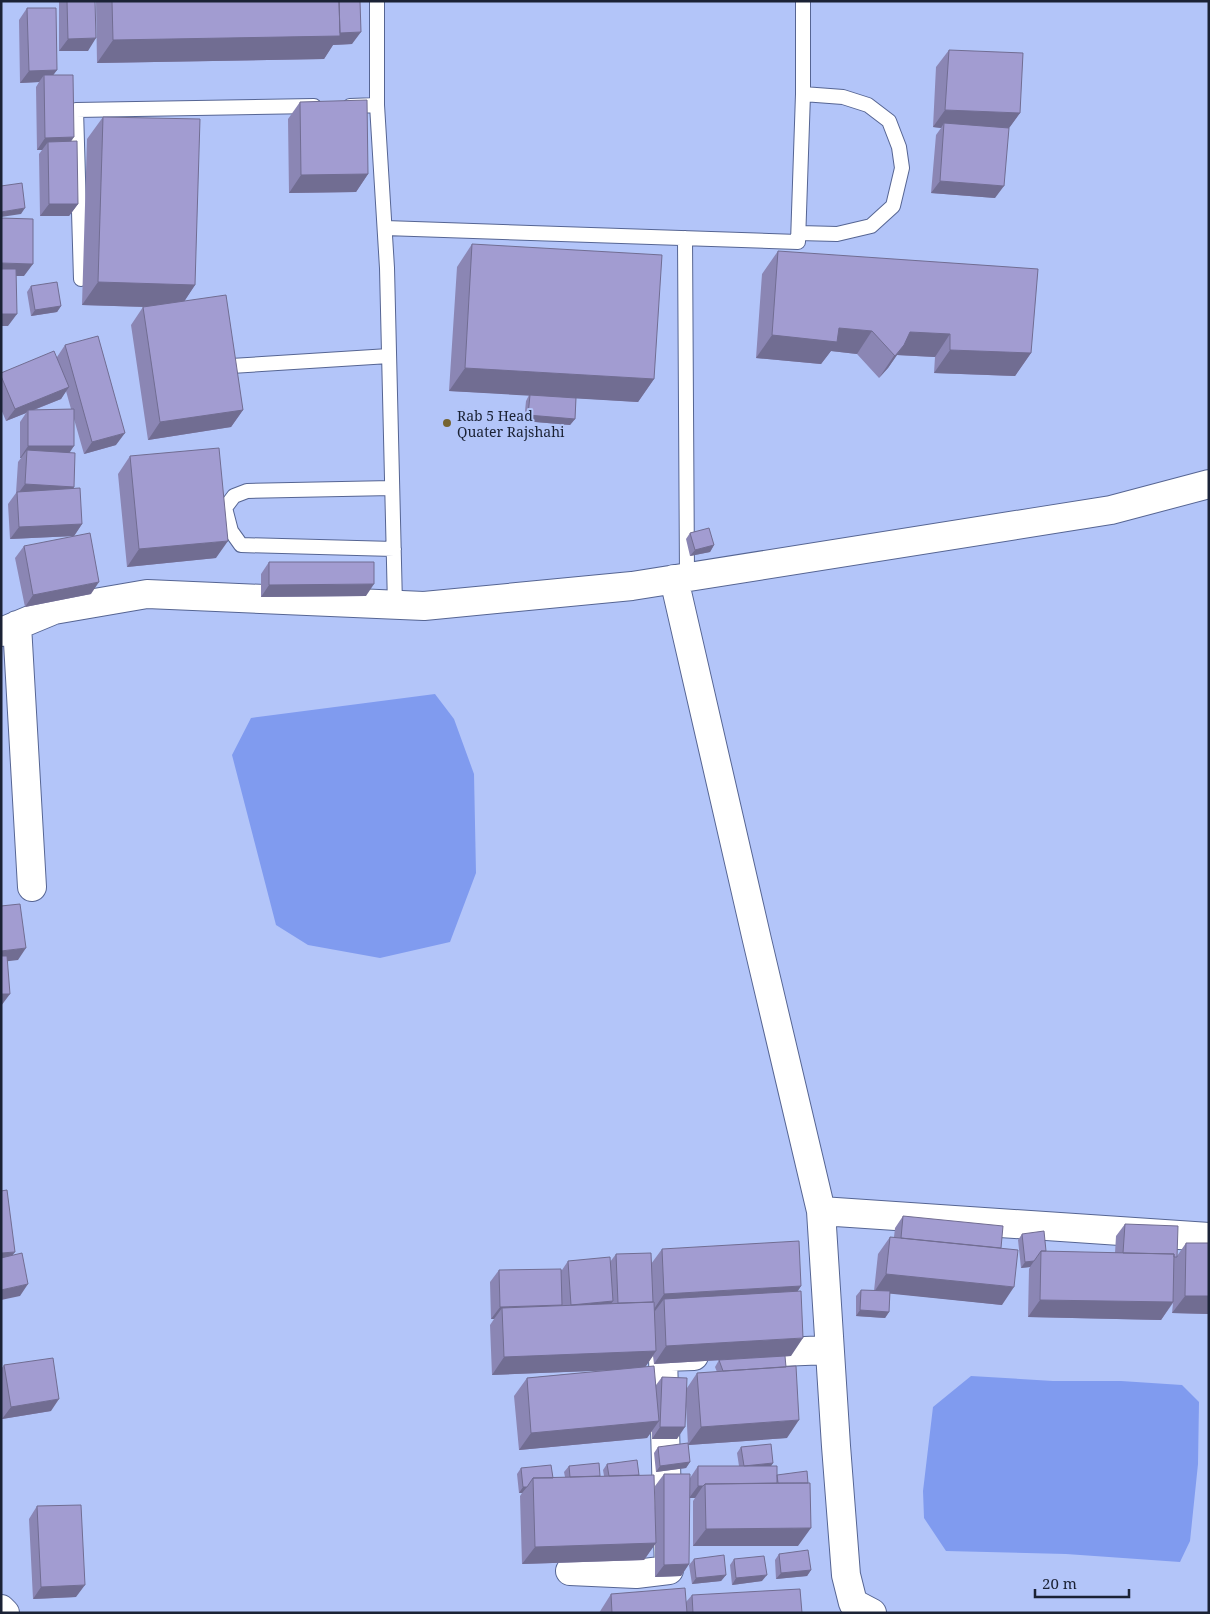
<svg xmlns="http://www.w3.org/2000/svg" width="1210" height="1614" font-family="'Noto Serif',serif">
	<style>
		.water { fill: #809bef }
		.lines { fill: none; stroke-linecap: round; stroke-linejoin: round }
		.lane-casing { stroke: #566593; stroke-width: 16 }
		.street-casing { stroke: #566593; stroke-width: 30 }
		.lane { stroke: #fff; stroke-width: 14 }
		.street { stroke: #fff; stroke-width: 28 }
		.wall { fill: #8b86b4; fill-rule: evenodd }
		.shaded-wall { fill: #716d92 }
		.building { fill: #a29cd1; stroke: #716d92 }
		.poi-dot { fill: #766432; stroke: #b3c5f9; stroke-width: 2 }
		.labels { text-anchor: middle; dominant-baseline: central; stroke-width: 4; stroke-linejoin: round; paint-order: stroke }
		.poi-label { font-size: 14px; fill: #1b2235; stroke: #b3c5f9; text-anchor: start }
	</style>
	<rect width="100%" height="100%" fill="#b3c5f9"/>
	<!-- water -->
	<path class="water" d="M435,694L454,719L474,774L476,873L450,942L380,958L308,945L276,925L232,755L251,718Z
		M971,1376L1053,1381H1121L1182,1385L1199,1402L1198,1464L1190,1541L1180,1562L1066,1554L946,1551L924,1518L923,1491L933,1407Z"/>
	<g class="lines">
		<defs>
			<path id="lane" d="M377,105V1
				M350,106L377,105L387,268L395,605
				M385,228L798,242L803,94V1
				M799,233L837,234L871,226L893,206L902,168L899,147L889,121L868,105L843,97L803,94
				M685,238L687,577
				M81,279L76,110L314,106
				M231,366L389,356
				M392,488L247,491L234,496L225,508L231,531L241,545L394,549"/>
			<path id="street" d="M674,579L757,940L821,1211L836,1446L846,1575L853,1603L872,1613
				M17,625L32,887
				M1,632L54,610L147,594L424,606L632,586L1111,510L1209,484
				M821,1211L1209,1237
				M757,1353L829,1350
				M570,1571L636,1574L669,1570L663,1357L694,1356
				M1,1609L5,1613"/>
		</defs>
		<!-- lane casing -->
		<use href="#lane" class="lane-casing"/>
		<!-- street casing -->
		<use href="#street" class="street-casing"/>
		<!-- lane -->
		<use href="#lane" class="lane"/>
		<!-- street -->
		<use href="#street" class="street"/>
	</g>
	<!-- wall -->
	<path class="wall" d="M59,1H95L88,51H59Z
		M96,1H360L352,44L333,45L324,59L97,63Z
		M27,8L57,70L53,75L71,141L78,204L69,216H40L39,154L42,150H37L36,87L39,82L20,83L19,20Z
		M949,50L1020,113L1008,129L995,198L931,193L936,135L941,128L933,127L936,67Z
		M300,102L368,174L356,192L289,193L288,119Z
		M103,117L195,285L184,301L243,410L231,427L148,440L131,325L143,307H146L82,305L87,139Z
		M472,244L654,379L638,402L576,398L575,419L570,425L524,421L526,401L529,395L449,391L457,267Z
		M778,251L1031,353L1015,376L934,373L935,357L897,355L888,368L879,378L857,354L831,351L821,364L756,358L762,274Z
		M31,286L61,306L57,312L31,316L27,292Z
		M65,345L116,445L84,454L74,419L69,453L74,487L73,489L82,524L74,536L10,539L8,504L16,493L18,462L21,458H20V422L26,413L6,421L1,409V373L57,357ZM66,391L71,409L34,410L61,399Z
		M130,456L216,558L127,567L118,474Z
		M690,533L714,545L710,552L690,556L686,539Z
		M24,546L91,594L25,607L15,558Z
		M269,562L366,596L261,597V574Z
		M903,1216L1001,1248L1002,1305L890,1293L889,1312L885,1318L856,1316V1296L861,1290L874,1291L878,1254L890,1237H894L895,1228Z
		M1125,1224L1177,1256L1186,1243H1209V1314L1172,1313L1173,1303L1161,1320L1028,1317L1029,1269L1030,1267L1021,1268L1018,1240L1022,1234L1046,1251L1115,1253L1116,1236Z
		M662,1249L801,1286L797,1292L791,1356L654,1364L653,1356L645,1367L656,1385L662,1377L687,1388L697,1373L717,1372L715,1367L719,1360L787,1438L688,1445L686,1406L677,1439H652V1431L647,1438L519,1450L514,1396L527,1378L613,1370L492,1375L490,1325L494,1319H491L490,1282L499,1270H562L568,1261L610,1262L616,1254L651,1264Z
		M4,1365L51,1411L2,1419L1,1412V1369Z
		M658,1447L690,1462L686,1468L656,1472L654,1453Z
		M741,1447L773,1463L771,1466L777,1476V1475L798,1546H693V1501L695,1498H689V1564L681,1576L655,1577V1544L644,1560L522,1564L520,1496L522,1493H519L517,1474L521,1468L553,1478L565,1477L564,1472L569,1466L600,1476H604L603,1470L607,1464L639,1475L655,1512V1486L664,1474L690,1478L698,1466H739L737,1453Z
		M37,1506L76,1597L33,1599L29,1519Z
		M779,1554L811,1570L807,1576L776,1579L775,1560Z
		M694,1559L726,1575L721,1581L692,1584L689,1565Z
		M734,1559L762,1581L732,1585L730,1565Z
		M611,1594L686,1602L692,1595L802,1613H599Z"/>
	<!-- shaded-wall -->
	<path class="shaded-wall" d="M361,32L352,44L333,45L324,59L97,63L113,40Z
		M96,38L88,51H59L68,39Z
		M57,70L48,82L44,75L39,82L20,83L29,71Z
		M945,110L1020,113L1007,131L944,123L941,128L933,127Z
		M74,137L66,149L48,142L42,150H37L45,138Z
		M368,174L356,192L289,193L301,175Z
		M940,181L1004,186L995,198L931,193Z
		M49,204H78L69,216H40Z
		M25,208L21,214L1,217V212Z
		M1,263L33,264L24,276H1Z
		M98,282L195,285L180,308L82,305Z
		M61,306L57,312L31,316L35,310Z
		M1,314H17L8,326H1Z
		M839,328L872,331L857,354L831,351L821,364L756,358L772,335Z
		M910,332L950,334L935,357L897,355L888,368L879,378Z
		M950,350L1031,353L1015,376L934,373Z
		M465,368L654,379L638,402L449,391Z
		M69,387L61,399L28,412V410L26,413L6,421L15,409Z
		M243,410L231,427L148,440L160,422Z
		M528,415L575,419L570,425L524,421Z
		M125,433L116,445L84,454L92,442Z
		M28,446H74L66,458L27,450L21,458H20Z
		M25,484L74,487L65,499L17,495Z
		M82,524L74,536L10,539L19,527Z
		M228,541L216,558L127,567L139,549Z
		M714,545L710,552L690,556L695,550Z
		M99,582L91,594L25,607L33,595Z
		M374,584L366,596L261,597L269,585Z
		M26,948L18,960L1,962V951Z
		M1,994H10L1,1006Z
		M15,1252L6,1264H1V1253Z
		M1034,1261L1030,1267L1021,1268L1025,1262Z
		M886,1274L1014,1287L1002,1305L874,1292Z
		M28,1284L20,1296L1,1300V1290Z
		M801,1286L789,1304L664,1299L655,1311L652,1312L664,1294Z
		M1185,1296H1209V1314L1172,1313Z
		M1040,1300L1173,1302L1161,1320L1028,1317Z
		M613,1301L605,1313L571,1305Z
		M562,1306L502,1308L494,1319H491L500,1307Z
		M860,1310L889,1312L885,1318L856,1316Z
		M803,1338L791,1356L654,1364L666,1346Z
		M656,1351L644,1369L492,1375L504,1357Z
		M59,1399L51,1411L2,1419L11,1407Z
		M799,1420L787,1438L688,1445L701,1427Z
		M659,1421L647,1438L519,1450L531,1433Z
		M660,1427H685L677,1439H652Z
		M690,1462L686,1468L656,1472L660,1466Z
		M773,1463L769,1469L744,1466Z
		M698,1486H703L695,1498H689Z
		M523,1487H527L522,1493H519Z
		M811,1528L798,1546H693L706,1529Z
		M656,1543L644,1560L522,1564L535,1547Z
		M689,1564L681,1576L655,1577L664,1565Z
		M811,1570L807,1576L776,1579L781,1573Z
		M726,1575L721,1581L692,1584L696,1578Z
		M767,1575L762,1581L732,1585L736,1578Z
		M85,1585L76,1597L33,1599L41,1587Z"/>
	<!-- building -->
	<path class="building" d="M67,1H95L96,38L68,39Z
		M112,1H339L340,36L113,40Z
		M339,1H360L361,32L340,33Z
		M27,8H56L57,70L29,71Z
		M949,50L1023,53L1020,113L945,110Z
		M44,75H73L74,137L45,138Z
		M367,100L368,174L301,175L300,102Z
		M103,117L200,119L195,285L98,282Z
		M944,123L1009,128L1004,186L940,181Z
		M77,141L78,204H49L48,142Z
		M22,183L25,208L1,212V186Z
		M1,218L33,219V264L1,263Z
		M472,244L662,255L654,379L465,368Z
		M778,251L1038,269L1031,353L950,350V334L910,332L904,345L895,356L872,331L839,328L837,342L772,335Z
		M1,269H16L17,314H1Z
		M57,282L61,306L35,310L31,286Z
		M226,295L243,410L160,422L143,307Z
		M98,336L125,433L92,442L65,345Z
		M54,351L69,387L15,409L1,376V373Z
		M530,395L576,398L575,419L528,415Z
		M74,409V446H28V410Z
		M219,448L228,541L139,549L130,456Z
		M27,450L75,453L74,487L25,484Z
		M80,488L82,524L19,527L17,492Z
		M709,528L714,545L695,550L690,533Z
		M90,533L99,582L33,595L24,546Z
		M269,562H374V584L269,585Z
		M20,904L26,948L1,951V906Z
		M1,956H7L10,994H1Z
		M7,1190L15,1252L1,1253V1191Z
		M903,1216L1003,1226L1001,1248L901,1238Z
		M1125,1224L1178,1226L1177,1257H1174V1254L1123,1253Z
		M1044,1231L1046,1251H1041L1034,1261L1025,1262L1022,1234Z
		M890,1237L1018,1250L1014,1287L886,1274Z
		M799,1241L801,1286L664,1294L662,1249Z
		M1186,1243H1209V1296H1185Z
		M1041,1251L1174,1254L1173,1302L1040,1300Z
		M22,1253L28,1284L1,1290V1258Z
		M651,1253L653,1302L618,1303L616,1254Z
		M610,1257L613,1301L571,1305L568,1261Z
		M561,1269L562,1305L500,1307L499,1270Z
		M861,1290L890,1291L889,1312L860,1310Z
		M801,1291L803,1338L666,1346L664,1299Z
		M654,1302L656,1351L504,1357L502,1308Z
		M785,1356L786,1367L723,1371L719,1360Z
		M53,1358L59,1399L11,1407L4,1365Z
		M654,1366L659,1421L531,1433L527,1378Z
		M796,1366L799,1420L701,1427L697,1373Z
		M662,1377L687,1378L685,1427H660Z
		M688,1443L690,1462L660,1466L658,1447Z
		M771,1444L773,1463L744,1466L741,1447Z
		M637,1460L639,1475L609,1476L607,1464Z
		M599,1463L600,1476L570,1477L569,1466Z
		M551,1465L553,1478H533L527,1487H523L521,1468Z
		M698,1466H777V1483L705,1484L703,1486H698Z
		M807,1471L808,1483H778L777,1475Z
		M664,1474H690L689,1564L664,1565Z
		M654,1475L656,1543L535,1547L533,1478Z
		M810,1483L811,1528L706,1529L705,1484Z
		M81,1505L85,1585L41,1587L37,1506Z
		M808,1550L811,1570L781,1573L779,1554Z
		M724,1555L726,1575L696,1578L694,1559Z
		M764,1556L767,1575L736,1578L734,1559Z
		M685,1588L687,1613H612L611,1594Z
		M800,1589L802,1613H693L692,1595Z"/>
	<!-- markers -->
	<circle class="poi-dot" cx="447" cy="423" r="5"/>
	<g class="labels">
		<!-- poi labels -->
		<g class="poi-label">
			<text x="457" y="415">Rab 5 Head<tspan x="457" dy="16">Quater Rajshahi</tspan></text>
		</g>
	</g>
	<!-- border -->
	<rect width="1210" height="1614" fill="none" stroke="#1b2235" stroke-width="5"/>
	<!-- scale -->
	<path d="M1035 1589v8h94v-8" fill="none" stroke="#1b2235" stroke-width="2.5"/>
	<text x="1042" y="1589" font-size="15" fill="#1b2235" stroke="#b3c5f9" stroke-width="4" paint-order="stroke">20 m</text>
</svg>
